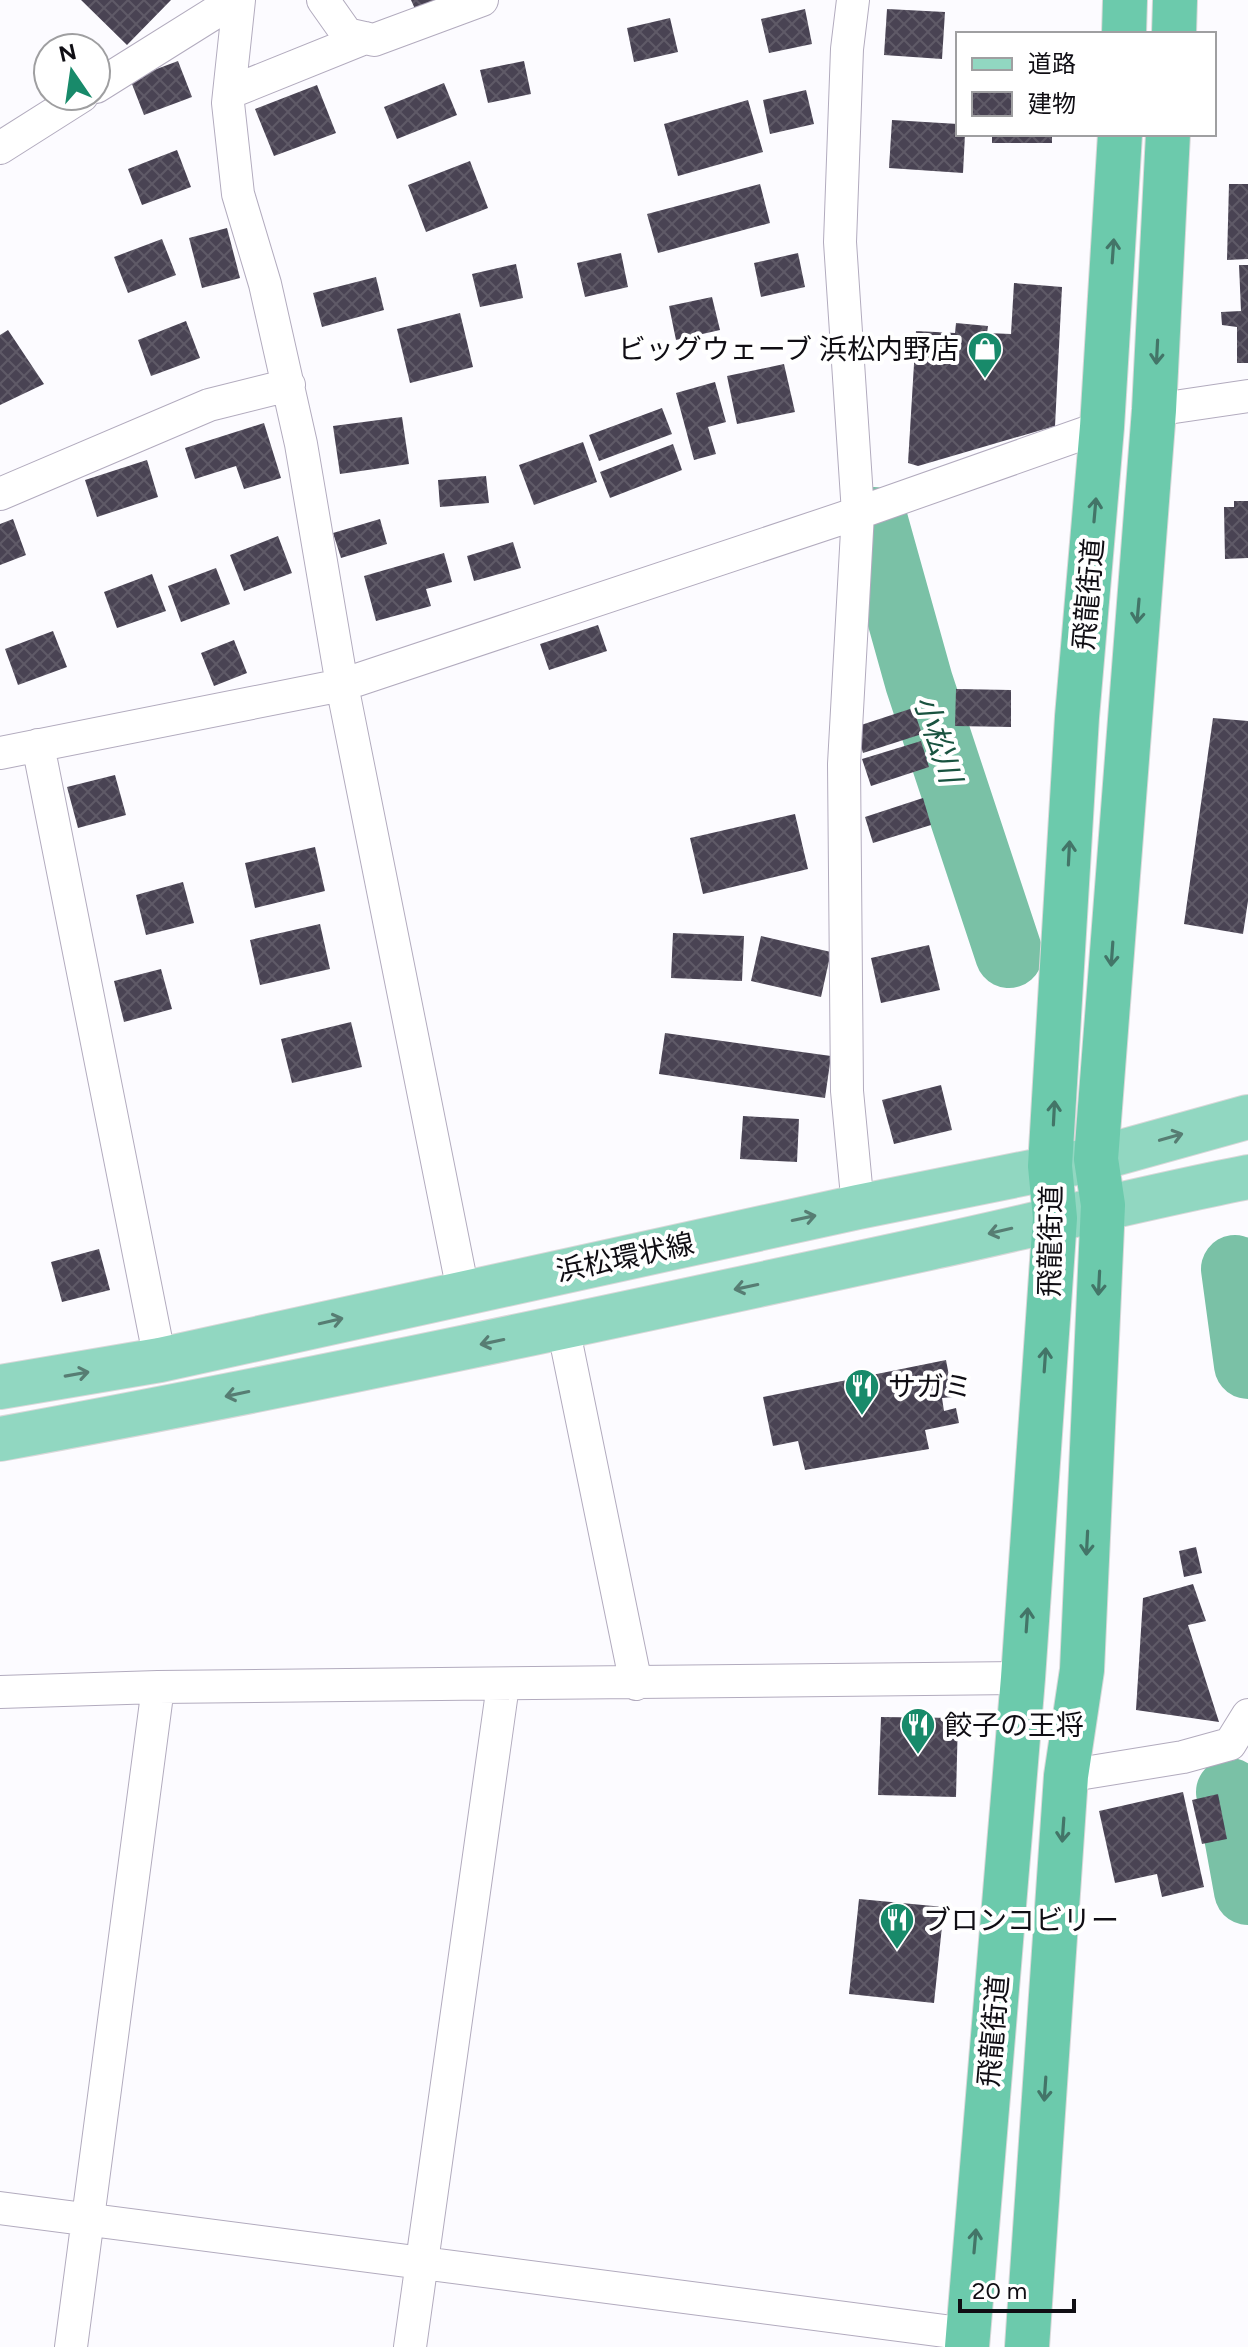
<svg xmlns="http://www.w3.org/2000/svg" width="1248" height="2347" font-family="Figtree,'Noto Sans JP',sans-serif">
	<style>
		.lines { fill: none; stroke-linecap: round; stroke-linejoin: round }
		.river { stroke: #7ac1a6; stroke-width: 68 }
		.building { fill: url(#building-cross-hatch) }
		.minor-casing { stroke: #b2abbe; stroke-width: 34 }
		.primary-casing { stroke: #d9d8d9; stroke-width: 46 }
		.trunk-casing { stroke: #d9d8d9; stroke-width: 46 }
		.minor { stroke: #fff; stroke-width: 32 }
		.primary { stroke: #91d7c1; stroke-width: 44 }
		.trunk { stroke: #6ccaac; stroke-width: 44 }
		.oneway { stroke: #437568 }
		.oneway2 { stroke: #577d73 }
		.labels { text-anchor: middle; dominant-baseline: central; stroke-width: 8; stroke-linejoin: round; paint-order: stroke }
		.poi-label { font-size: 28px; fill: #100e14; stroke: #fff; text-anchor: start }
		.street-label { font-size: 28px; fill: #100e14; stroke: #fff }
		.water-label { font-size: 30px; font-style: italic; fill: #195340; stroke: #fff }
	</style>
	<defs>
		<pattern id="building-cross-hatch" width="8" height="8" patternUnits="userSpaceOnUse" patternTransform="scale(2)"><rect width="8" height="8" fill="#494353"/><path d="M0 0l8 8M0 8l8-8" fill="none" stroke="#5f5a67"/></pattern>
	</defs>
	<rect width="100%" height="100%" fill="#fcfbff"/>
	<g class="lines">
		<!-- river -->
		<path class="river" d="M874,521L919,682L1009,954
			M1235,1269L1248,1365
			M1230,1792L1248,1891"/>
	</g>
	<!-- building -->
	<path class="building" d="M81,0H171L127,45Z
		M411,0H437L415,9Z
		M805,9L812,44L769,53L761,19Z
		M887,9L945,12L942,59L884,55Z
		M670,18L678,52L634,62L627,28Z
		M178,61L192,97L144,115L130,79Z
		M524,61L531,94L488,103L480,70Z
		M444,83L457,115L397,139L384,107Z
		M317,85L336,133L274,156L255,109Z
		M806,90L814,124L770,134L763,100Z
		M748,100L763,152L678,176L664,124Z
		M892,120L958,124V134H965L963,173L889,168Z
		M992,134H1052V143H992Z
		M177,150L191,187L142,205L128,169Z
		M470,161L488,208L426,232L408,185Z
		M760,184L770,223L658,253L647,214Z
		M1229,184H1248V259L1227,260Z
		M227,228L240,278L202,288L189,238Z
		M162,239L176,275L128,293L114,257Z
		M621,253L628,287L585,297L577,263Z
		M798,253L805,287L761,297L754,263Z
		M516,264L523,298L480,307L472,274Z
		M1239,265H1248V363H1237V327L1222,325L1221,312L1241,311Z
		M376,277L384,310L322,327L313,293Z
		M1014,283L1062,287L1055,426L918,466L908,463L916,331L955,333L956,323L988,326L987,333L1011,334Z
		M712,297L720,330L676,340L669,306Z
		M460,313L473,367L410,383L397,329Z
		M186,321L200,358L151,376L138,340Z
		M8,330L44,384L0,405V335Z
		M784,364L795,412L737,424L727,376Z
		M715,382L726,422L708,427L716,454L694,460L676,393Z
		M662,408L672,434L599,461L589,435Z
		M402,417L409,464L340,474L333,426Z
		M264,423L281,478L244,489L236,466L195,479L185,448Z
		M583,442L597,482L534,505L519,465Z
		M673,444L682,470L610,498L600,472Z
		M147,460L158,497L97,517L85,480Z
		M486,476L489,503L440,507L438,480Z
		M1234,501H1248V558L1225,559L1224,507H1234Z
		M13,519L26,555L0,565V524Z
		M380,519L387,544L341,558L333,533Z
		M278,536L292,573L244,591L230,555Z
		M513,542L521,568L474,581L467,556Z
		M444,553L452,582L426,589L431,606L376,621L364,576Z
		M216,568L230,604L181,622L168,586Z
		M152,574L166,611L117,628L104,592Z
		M598,625L607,651L549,670L540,644Z
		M53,631L67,667L18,685L5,649Z
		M234,640L247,673L214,686L201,653Z
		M956,689L1011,690V727L955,726Z
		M913,708L922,734L863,753L855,727Z
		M1213,718L1248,721V901L1243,934L1184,924Z
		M921,741L929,767L871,786L862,759Z
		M115,775L126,815L78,828L67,787Z
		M923,798L931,825L873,843L865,817Z
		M795,814L808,869L703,894L690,838Z
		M315,847L325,891L255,908L245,863Z
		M183,882L194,923L146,935L136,895Z
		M320,924L330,969L260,985L250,940Z
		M673,933L744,936L742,981L671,978Z
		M761,936L831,952L821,997L751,981Z
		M929,945L940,990L881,1003L871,958Z
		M161,969L172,1009L124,1022L114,981Z
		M351,1022L362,1067L292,1083L281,1039Z
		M665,1033L831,1056L825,1098L659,1074Z
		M941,1085L952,1130L894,1144L882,1100Z
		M743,1116L799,1119L797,1162L740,1159Z
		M99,1249L110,1290L62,1302L51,1262Z
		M946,1360L953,1397L942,1398L944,1411L956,1408L959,1423L925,1430L929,1449L805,1470L798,1441L773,1446L763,1397Z
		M1196,1547L1202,1573L1184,1577L1179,1551Z
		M1193,1584L1206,1621L1188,1625L1219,1722L1136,1710L1143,1598Z
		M881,1717L958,1718L956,1797L878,1795Z
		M1183,1792L1204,1887L1162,1897L1157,1874L1115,1883L1099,1811Z
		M1218,1794L1227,1839L1202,1844L1192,1800Z
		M859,1899L944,1907L934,2003L849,1994Z"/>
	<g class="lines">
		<defs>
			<path id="minor" d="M239,0L228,103L238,194L265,284L301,444L342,685L463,1291
				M323,0L347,34L374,40L482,0
				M853,0L847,49L840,242L858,513L844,764L847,1091L858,1207
				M96,87L235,0
				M231,92L365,38
				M0,148L82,96
				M1154,410L1248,396
				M0,494L209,405L289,385
				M38,745L160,1360
				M0,753L342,685L858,513L1102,427
				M563,1327L636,1684
				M0,1692L158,1687L1023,1678
				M1066,1776L1183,1757L1230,1744L1248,1715
				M0,2208L968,2334
				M71,2347L158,1687
				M410,2347L503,1685"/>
			<path id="primary" d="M0,1387L160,1360L858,1207L1096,1159L1248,1117
				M0,1439C311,1382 620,1315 929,1248C1036,1225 1141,1198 1248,1177"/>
			<path id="trunk" d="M1124,34L1125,0
				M1174,34L1175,0
				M967,2347L1023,1678L1055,1218L1050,1166L1077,717L1102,427L1120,134
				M1027,2347L1066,1776L1082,1670L1103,1205L1096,1159L1154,410L1168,134"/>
		</defs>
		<!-- minor casing -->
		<use href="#minor" class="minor-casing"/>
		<!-- primary casing -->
		<use href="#primary" class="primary-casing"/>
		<!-- trunk casing -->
		<use href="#trunk" class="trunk-casing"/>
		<!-- minor -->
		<use href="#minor" class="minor"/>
		<!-- primary -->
		<use href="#primary" class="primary"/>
		<!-- trunk -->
		<use href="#trunk" class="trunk"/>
	</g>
	<!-- one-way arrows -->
	<defs><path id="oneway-shaft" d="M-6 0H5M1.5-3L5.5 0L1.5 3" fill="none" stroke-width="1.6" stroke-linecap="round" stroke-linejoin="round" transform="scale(2)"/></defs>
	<g class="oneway">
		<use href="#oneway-shaft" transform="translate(1113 251) rotate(-86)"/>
		<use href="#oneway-shaft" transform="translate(1157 352) rotate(93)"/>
		<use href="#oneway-shaft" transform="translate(1095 510) rotate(-85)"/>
		<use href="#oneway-shaft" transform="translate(1138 611) rotate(95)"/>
		<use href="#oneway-shaft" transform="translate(1069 853) rotate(-87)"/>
		<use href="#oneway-shaft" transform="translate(1112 954) rotate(94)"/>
		<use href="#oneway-shaft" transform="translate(1054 1113) rotate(-87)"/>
		<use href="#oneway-shaft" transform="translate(1099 1283) rotate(93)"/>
		<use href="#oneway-shaft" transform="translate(1045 1360) rotate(-86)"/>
		<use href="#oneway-shaft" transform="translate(1087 1543) rotate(93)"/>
		<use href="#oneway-shaft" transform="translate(1027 1620) rotate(-86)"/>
		<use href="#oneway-shaft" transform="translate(1063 1830) rotate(94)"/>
		<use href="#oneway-shaft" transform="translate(1045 2089) rotate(94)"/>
		<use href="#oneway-shaft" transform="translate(975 2241) rotate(-85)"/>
	</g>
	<g class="oneway2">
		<use href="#oneway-shaft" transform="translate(1171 1137) rotate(-16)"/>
		<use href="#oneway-shaft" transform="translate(804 1218) rotate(-12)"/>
		<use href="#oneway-shaft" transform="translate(1000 1231) rotate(167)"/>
		<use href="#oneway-shaft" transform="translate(746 1287) rotate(168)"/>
		<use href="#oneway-shaft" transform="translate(331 1321) rotate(-13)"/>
		<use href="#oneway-shaft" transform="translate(492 1342) rotate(168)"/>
		<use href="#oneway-shaft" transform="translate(77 1374) rotate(-10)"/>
		<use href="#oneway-shaft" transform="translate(237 1394) rotate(168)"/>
	</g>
	<!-- icons -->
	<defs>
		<symbol id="shop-pin" viewBox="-11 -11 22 30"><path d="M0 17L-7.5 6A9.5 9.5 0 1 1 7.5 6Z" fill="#188a6a" stroke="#fff"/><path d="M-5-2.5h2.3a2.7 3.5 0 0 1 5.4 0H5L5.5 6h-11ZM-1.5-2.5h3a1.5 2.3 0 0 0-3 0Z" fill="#fff"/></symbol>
		<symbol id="restaurant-pin" viewBox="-11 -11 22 30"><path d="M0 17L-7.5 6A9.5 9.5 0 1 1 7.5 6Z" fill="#188a6a" stroke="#fff"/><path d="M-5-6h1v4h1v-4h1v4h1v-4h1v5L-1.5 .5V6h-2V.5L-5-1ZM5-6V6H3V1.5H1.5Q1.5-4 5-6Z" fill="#fff"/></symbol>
	</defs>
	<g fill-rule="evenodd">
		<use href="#shop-pin" x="965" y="329" width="40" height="54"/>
		<use href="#restaurant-pin" x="842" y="1366" width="40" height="54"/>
		<use href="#restaurant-pin" x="898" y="1705" width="40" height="54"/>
		<use href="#restaurant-pin" x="877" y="1900" width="40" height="54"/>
	</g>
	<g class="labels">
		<!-- poi labels -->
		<g class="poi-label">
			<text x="959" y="349" text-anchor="end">ビッグウェーブ 浜松内野店</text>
			<text x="888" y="1386">サガミ</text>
			<text x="944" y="1725">餃子の王将</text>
			<text x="923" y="1920">ブロンコビリー</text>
		</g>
		<!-- street labels -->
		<g class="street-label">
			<text transform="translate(1088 594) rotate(-85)">飛龍街道</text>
			<text transform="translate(1050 1241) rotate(-89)">飛龍街道</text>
			<text transform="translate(625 1257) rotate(-12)">浜松環状線</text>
			<text transform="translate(993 2031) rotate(-85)">飛龍街道</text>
		</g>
		<!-- water labels -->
		<g class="water-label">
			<text transform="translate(938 739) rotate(72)">小松川</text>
		</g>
	</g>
	<!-- legend -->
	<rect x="956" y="32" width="260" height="104" fill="#ffffff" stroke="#9f9fa1" stroke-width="2"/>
	<rect x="972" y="58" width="40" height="12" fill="#91d7c1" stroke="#9f9fa1" stroke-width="2"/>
	<text x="1028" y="72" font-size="24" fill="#100e14">道路</text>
	<rect x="972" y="92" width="40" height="24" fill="url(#building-cross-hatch)" stroke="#9f9fa1" stroke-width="2"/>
	<text x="1028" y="112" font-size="24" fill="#100e14">建物</text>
	<!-- north arrow -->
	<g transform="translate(72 72) rotate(347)"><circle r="38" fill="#ffffff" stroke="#9f9fa1" stroke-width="2"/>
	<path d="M0-6L14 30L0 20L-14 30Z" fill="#188a6a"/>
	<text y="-12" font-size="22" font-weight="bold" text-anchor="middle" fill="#100e14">N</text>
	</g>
	<!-- scale -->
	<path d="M960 2299v12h114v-12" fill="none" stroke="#100e14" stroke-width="4"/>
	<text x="972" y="2299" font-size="24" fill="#100e14" stroke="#ffffff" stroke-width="6" paint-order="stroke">20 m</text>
</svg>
